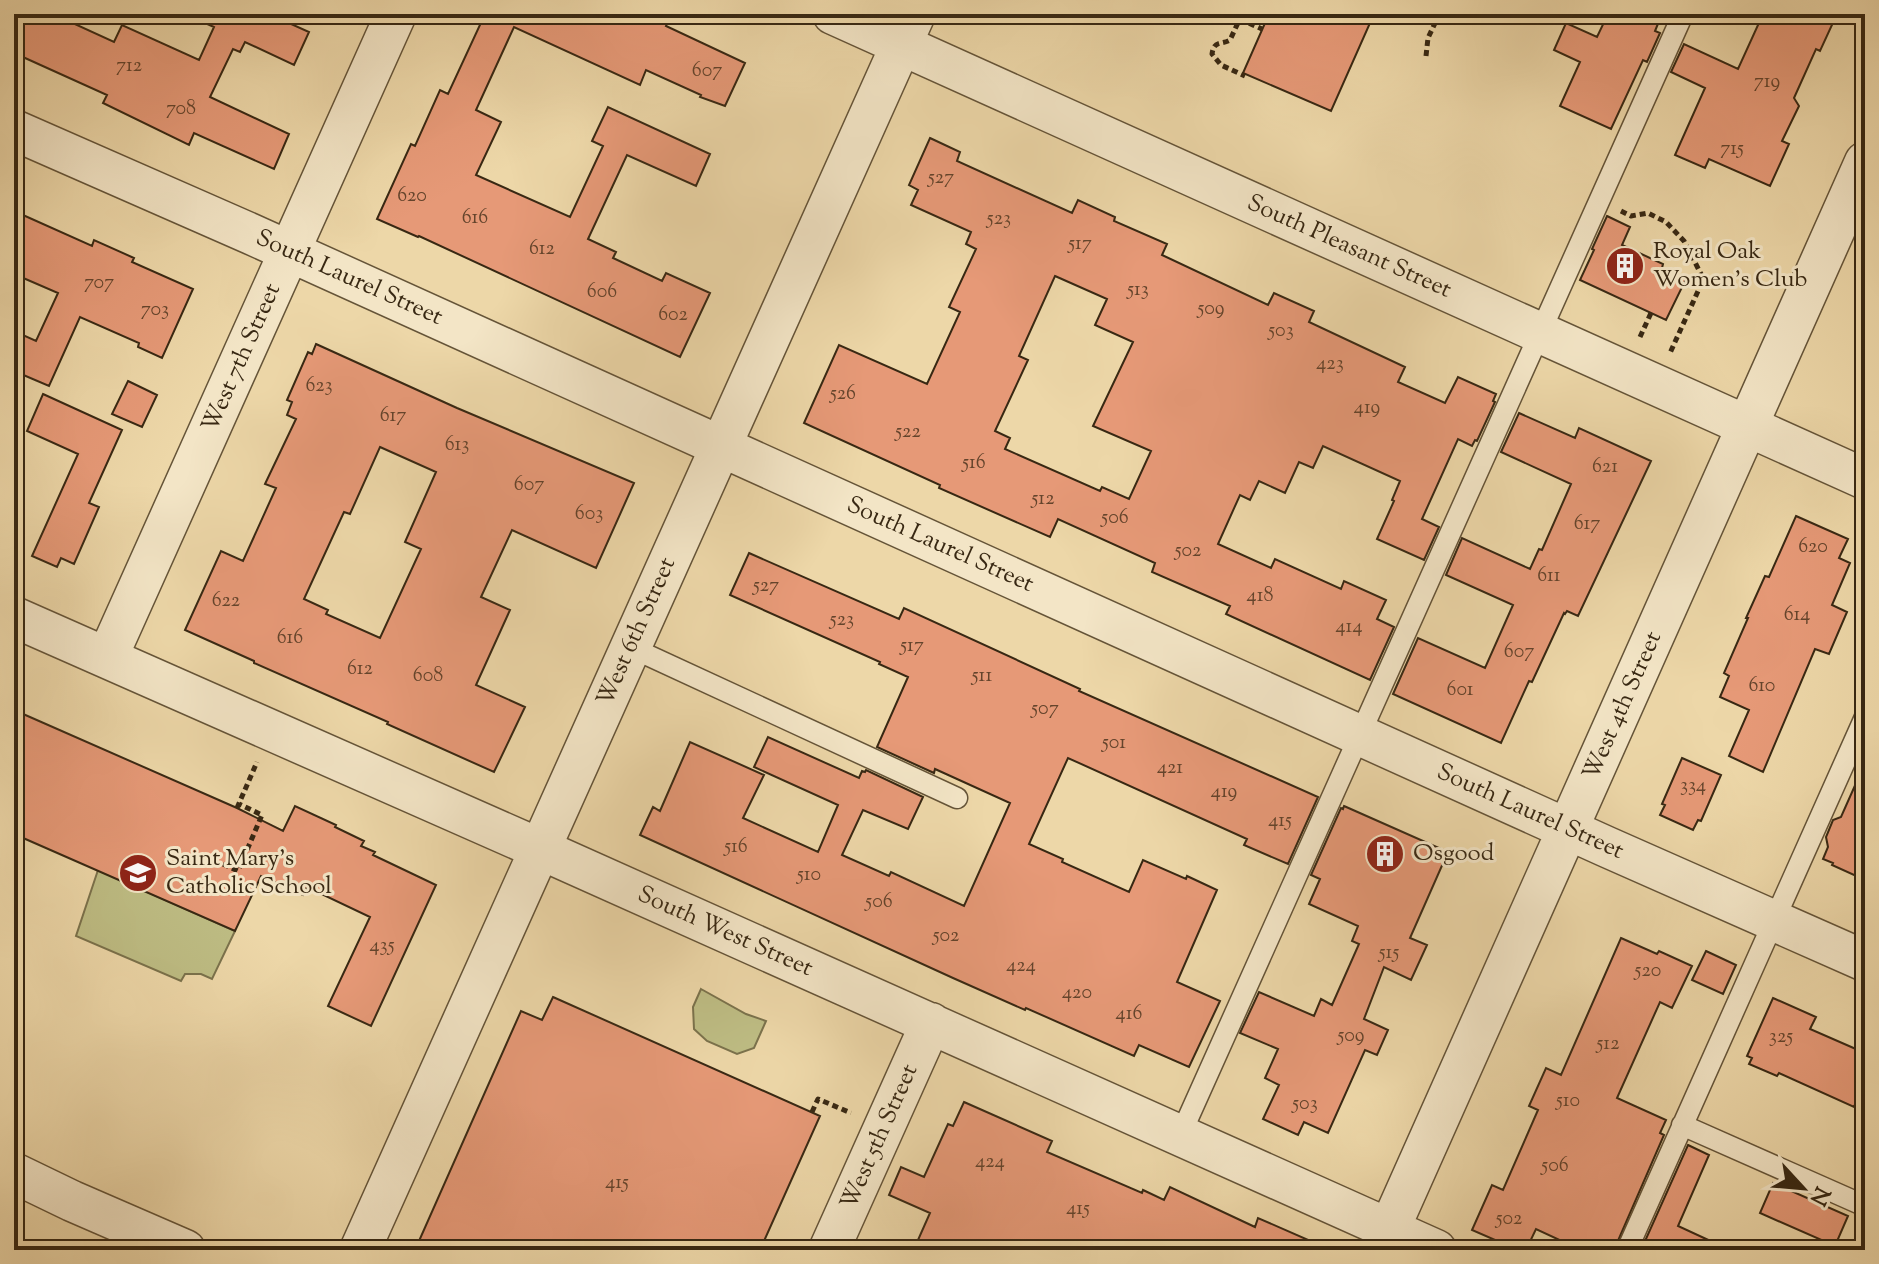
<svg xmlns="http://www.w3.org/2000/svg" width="1879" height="1264" font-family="'Sorts Mill Goudy',serif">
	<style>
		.green { fill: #bebd84; stroke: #7b724c; stroke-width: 2 }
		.building { fill: #e69977; stroke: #382813; stroke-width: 2; fill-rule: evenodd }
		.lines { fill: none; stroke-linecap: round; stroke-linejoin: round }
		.service-casing { stroke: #655438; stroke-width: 23 }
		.minor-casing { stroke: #655438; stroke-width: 43 }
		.path { stroke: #382813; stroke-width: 5; stroke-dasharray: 6 4; stroke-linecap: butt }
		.service { stroke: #f3e5c6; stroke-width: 20 }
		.minor { stroke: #f3e5c6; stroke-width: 40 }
		.labels { text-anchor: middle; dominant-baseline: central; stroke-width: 6; stroke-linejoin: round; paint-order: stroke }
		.number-label { font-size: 20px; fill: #64442c }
		.street-label { font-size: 24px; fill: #382813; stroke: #f3e5c6 }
		.poi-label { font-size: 24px; fill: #382813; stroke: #f3e5c6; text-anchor: start }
	</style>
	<rect width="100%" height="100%" fill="#edd7a8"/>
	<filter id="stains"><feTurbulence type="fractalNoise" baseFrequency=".0025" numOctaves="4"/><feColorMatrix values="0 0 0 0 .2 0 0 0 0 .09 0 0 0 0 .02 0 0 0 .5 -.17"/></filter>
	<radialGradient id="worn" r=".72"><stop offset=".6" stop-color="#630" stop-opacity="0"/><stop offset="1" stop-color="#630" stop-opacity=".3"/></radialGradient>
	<!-- green -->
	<path class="green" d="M98,870L235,931L212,979L201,974H185L181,981L76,936Z
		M701,989L746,1014L766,1021L754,1048L737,1054L707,1041L694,1029L693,1007Z"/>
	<!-- building -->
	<path class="building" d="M29,14H53L114,42L122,25L199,60L214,27L185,14H269L309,32L294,65L245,42L240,52L233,49L210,97L289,134L274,169L194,133L189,145L103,103L107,95L14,53V46Z
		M485,14H672L666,26L745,63L725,106L700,97L701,95L646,70L640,85L514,27L476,110L501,122L476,175L570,217L603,146L592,141L608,107L710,154L696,186L627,155L588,239L616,252L613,258L662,281L666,273L710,293L680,357L419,236L418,237L377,219L411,144L415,146L440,90L448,94Z
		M1269,14H1374L1331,111L1243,73Z
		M1608,14H1662L1655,31L1660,33L1647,62L1643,60L1611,129L1560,106L1580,62L1554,50L1566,23L1597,37Z
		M1763,14H1837L1820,51L1816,49L1794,98L1799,106L1782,141L1789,144L1770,186L1709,159L1705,168L1675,155L1705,88L1671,72L1684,44L1738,69Z
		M930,138L960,152L957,161L1072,213L1078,200L1115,217L1114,221L1167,244L1162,255L1268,305L1274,293L1314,311L1309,322L1405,367L1398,382L1445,403L1458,377L1496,394L1493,401L1495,402L1477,441L1475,440L1472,446L1458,439L1422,519L1439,527L1424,560L1377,539L1394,501L1392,500L1400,481L1323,446L1313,468L1299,462L1285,493L1259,481L1250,500L1240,495L1218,544L1271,568L1275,559L1341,589L1344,581L1386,600L1377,619L1394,627L1370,680L1226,614L1230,606L1152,572L1155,563L1058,519L1050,537L939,488L940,485L804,423L839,345L927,384L960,312L949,307L976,249L966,244L971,232L911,205L918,190L909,185ZM1055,276L1107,299L1095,325L1133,342L1093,426L1151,451L1129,499L1102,487L1100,491L1005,449L1010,438L995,431L1028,360L1019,356Z
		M14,211L92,246L94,240L134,258L132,262L193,289L162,358L138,347L139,343L80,317L49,386L14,371V331L36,341L58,293L14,274Z
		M1607,216L1630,227L1622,245L1663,264L1662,268L1686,279L1666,320L1580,280L1594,250L1592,249Z
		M316,344L457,408L634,483L596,568L512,530L481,597L510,610L476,685L525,707L494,772L387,724L388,722L254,663V661L185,630L221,551L243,561L276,488L265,484L296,419L287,415L292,402L287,400L308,352L312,354ZM380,447L436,472L405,542L421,549L380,638L326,614L328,610L304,599L344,512L350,514Z
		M128,381L157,395L142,427L112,414Z
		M43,394L122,430L89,503L99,507L74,564L61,558L57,567L32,556L78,454L27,431Z
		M1519,413L1575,438L1579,428L1651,461L1578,616L1567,611L1565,614L1564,613L1532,682L1529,681L1501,743L1393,694L1418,638L1485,668L1513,605L1446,575L1462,538L1530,569L1539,549L1542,550L1571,484L1501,452Z
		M1796,516L1848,539L1839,558L1850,563L1832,605L1847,612L1829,654L1815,649L1763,772L1729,756L1749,710L1720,697L1729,676L1724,673L1748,618H1746L1765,576L1769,577Z
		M749,553L899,619L904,608L1080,689L1079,691L1318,797L1288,864L1244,845L1247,839L1068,758L1029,844L1063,859L1062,862L1129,892L1143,860L1186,879L1187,876L1217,890L1177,982L1220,1001L1189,1067L1139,1045L1134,1056L1026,1008L1025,1010L953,978L640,835L653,807L660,811L690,742L764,775L743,818L818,852L838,805L754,767L768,737L859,778L862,771L865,772L866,770L923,797L908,829L863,810L842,855L889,876L891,872L964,906L1010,803L935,769L934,773L877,747L908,677L879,664L880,662L730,595Z
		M14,710L237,808L283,831L295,806L336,825L335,827L364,841L361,846L375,852L373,855L436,885L371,1026L328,1006L370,917L307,887L303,895L261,876L235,931L14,834Z
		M1682,758L1721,775L1701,821L1698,820L1693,830L1660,815L1665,805L1662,804Z
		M1865,763V880L1832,865L1833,863L1823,859L1828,847L1826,837L1833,820L1841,817Z
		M1344,806L1448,852L1410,938L1427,945L1411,980L1384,967L1364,1019L1388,1030L1377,1055L1365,1050L1328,1133L1304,1122L1298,1135L1263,1119L1279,1085L1265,1078L1278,1049L1240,1033L1259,992L1314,1016L1321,999L1332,1005L1359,944L1352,941L1358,926L1309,904L1320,879L1311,875L1341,808L1343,809Z
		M1621,938L1657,954L1659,951L1692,966L1672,1008L1660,1002L1617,1098L1666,1120L1660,1133L1664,1135L1614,1250H1581L1536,1229L1526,1250H1518L1472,1230L1492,1185L1503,1190L1538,1110L1529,1106L1546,1068L1561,1075Z
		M1706,951L1736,965L1723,994L1692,980Z
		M553,997L820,1116L760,1250H415L521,1011L542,1020Z
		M1773,998L1816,1017L1810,1029L1865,1053V1081L1854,1107L1779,1073L1777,1076L1749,1064L1752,1058L1747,1056Z
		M964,1102L1052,1141L1047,1152L1142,1193L1143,1190L1164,1200L1170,1187L1255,1227L1258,1218L1331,1250H940L918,1240L930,1213L889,1195L901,1167L924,1177L948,1124L953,1126Z
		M1688,1145L1709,1155L1678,1226L1730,1250H1641Z
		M1773,1183L1848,1216L1835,1246L1760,1213Z"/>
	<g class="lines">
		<defs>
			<path id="service" d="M630,647L957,798
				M1682,1125L1865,1206
				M1180,1136L1683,14
				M1627,1250L1865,717"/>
			<path id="minor" d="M833,14C1177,170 1521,324 1865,479
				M14,130L251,234L1607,847L1865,961
				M14,617L540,849L1436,1250
				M107,658L396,14
				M14,1173L72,1201L185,1250
				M360,1250L915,14
				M829,1250L931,1023
				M1380,1250L1865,162"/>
		</defs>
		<!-- service casing -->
		<use href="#service" class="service-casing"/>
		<!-- minor casing -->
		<use href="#minor" class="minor-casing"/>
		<!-- path -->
		<path class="path" d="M1242,14L1230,40C1221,45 1214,40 1212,54L1221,65L1245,76
			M1240,19L1262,29
			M1426,56L1428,38L1436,21L1432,14
			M1621,211L1631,216L1648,213L1666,222L1684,241L1702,276L1699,289L1670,353
			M1640,337L1651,313
			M237,808L257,762
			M223,864L238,871L262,815L239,804
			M812,1112L818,1099L851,1113"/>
		<!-- service -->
		<use href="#service" class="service"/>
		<!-- minor -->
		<use href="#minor" class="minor"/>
	</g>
	<!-- icons -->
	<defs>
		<symbol id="building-disc" viewBox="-11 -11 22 22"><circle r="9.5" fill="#8f2418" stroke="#f3e5c6"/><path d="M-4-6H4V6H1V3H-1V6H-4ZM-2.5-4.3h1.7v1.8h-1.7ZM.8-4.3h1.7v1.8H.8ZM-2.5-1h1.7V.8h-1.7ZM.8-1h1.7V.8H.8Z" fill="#fff"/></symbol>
		<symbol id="school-disc" viewBox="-11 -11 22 22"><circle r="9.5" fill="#8f2418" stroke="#f3e5c6"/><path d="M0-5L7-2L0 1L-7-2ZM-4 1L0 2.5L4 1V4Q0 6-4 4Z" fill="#fff"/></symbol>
	</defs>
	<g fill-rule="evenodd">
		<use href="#building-disc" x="1603" y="244" width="44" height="44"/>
		<use href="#building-disc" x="1363" y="832" width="44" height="44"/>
		<use href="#school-disc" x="116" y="851" width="44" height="44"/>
	</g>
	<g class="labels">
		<!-- number labels -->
		<g class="number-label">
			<text x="129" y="66">712</text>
			<text x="707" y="71">607</text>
			<text x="1767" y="82">719</text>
			<text x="181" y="109">708</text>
			<text x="1732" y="149">715</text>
			<text x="941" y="178">527</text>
			<text x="412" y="196">620</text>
			<text x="475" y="218">616</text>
			<text x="999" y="219">523</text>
			<text x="1080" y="244">517</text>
			<text x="542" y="249">612</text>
			<text x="99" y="283">707</text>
			<text x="1138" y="290">513</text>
			<text x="602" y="292">606</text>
			<text x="1211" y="309">509</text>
			<text x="155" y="310">703</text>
			<text x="673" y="315">602</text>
			<text x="1281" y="331">503</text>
			<text x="1330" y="364">423</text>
			<text x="319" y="386">623</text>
			<text x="843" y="394">526</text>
			<text x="1367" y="408">419</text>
			<text x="393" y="416">617</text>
			<text x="908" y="432">522</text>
			<text x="457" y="445">613</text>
			<text x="974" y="463">516</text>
			<text x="1605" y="467">621</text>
			<text x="529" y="485">607</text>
			<text x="1043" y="499">512</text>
			<text x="589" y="514">603</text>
			<text x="1115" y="518">506</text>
			<text x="1587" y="524">617</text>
			<text x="1813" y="547">620</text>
			<text x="1188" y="551">502</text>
			<text x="1549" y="576">611</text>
			<text x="766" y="586">527</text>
			<text x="1260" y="596">418</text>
			<text x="226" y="601">622</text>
			<text x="1797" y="615">614</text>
			<text x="842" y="620">523</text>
			<text x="1349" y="627">414</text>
			<text x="290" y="638">616</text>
			<text x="912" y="646">517</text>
			<text x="1519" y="652">607</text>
			<text x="360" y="669">612</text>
			<text x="428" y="676">608</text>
			<text x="982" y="676">511</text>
			<text x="1762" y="686">610</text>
			<text x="1460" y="690">601</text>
			<text x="1045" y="709">507</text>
			<text x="1114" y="743">501</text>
			<text x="1170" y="768">421</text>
			<text x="1693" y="786">334</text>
			<text x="1224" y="792">419</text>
			<text x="1280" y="821">415</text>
			<text x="736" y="847">516</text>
			<text x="809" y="875">510</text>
			<text x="879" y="902">506</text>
			<text x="946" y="936">502</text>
			<text x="382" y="946">435</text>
			<text x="1389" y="953">515</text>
			<text x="1021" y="966">424</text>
			<text x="1648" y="971">520</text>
			<text x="1077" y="993">420</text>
			<text x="1129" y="1014">416</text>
			<text x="1351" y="1036">509</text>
			<text x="1781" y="1037">325</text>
			<text x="1608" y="1044">512</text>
			<text x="1568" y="1101">510</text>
			<text x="1305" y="1104">503</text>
			<text x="990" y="1162">424</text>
			<text x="1555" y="1166">506</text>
			<text x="617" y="1183">415</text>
			<text x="1078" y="1209">415</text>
			<text x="1509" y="1219">502</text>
		</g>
		<!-- street labels -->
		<g class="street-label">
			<text transform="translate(1349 247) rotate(24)">South Pleasant Street</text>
			<text transform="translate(349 278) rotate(24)">South Laurel Street</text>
			<text transform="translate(242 358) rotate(-66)">West 7th Street</text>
			<text transform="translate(940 545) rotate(24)">South Laurel Street</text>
			<text transform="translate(637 632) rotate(-66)">West 6th Street</text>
			<text transform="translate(1623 706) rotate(-66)">West 4th Street</text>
			<text transform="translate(1530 812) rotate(24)">South Laurel Street</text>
			<text transform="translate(725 932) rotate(24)">South West Street</text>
			<text transform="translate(880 1137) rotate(-66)">West 5th Street</text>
		</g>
		<!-- poi labels -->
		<g class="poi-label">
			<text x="1653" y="252">Royal Oak<tspan x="1653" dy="28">Women's Club</tspan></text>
			<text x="1413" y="854">Osgood</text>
			<text x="166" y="859">Saint Mary's<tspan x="166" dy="28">Catholic School</tspan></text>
		</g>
	</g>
	<!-- margin -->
	<rect width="1879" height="1264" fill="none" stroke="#edd7a8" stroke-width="48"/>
	<rect x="16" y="16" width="1847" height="1232" fill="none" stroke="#382813" stroke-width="4"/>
	<rect x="24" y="24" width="1831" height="1216" fill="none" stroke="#382813" stroke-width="2"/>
	<!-- north arrow -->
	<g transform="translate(1803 1188) rotate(116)" stroke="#f3e5c6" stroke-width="6" paint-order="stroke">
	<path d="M0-6L14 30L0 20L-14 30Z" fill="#382813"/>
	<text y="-12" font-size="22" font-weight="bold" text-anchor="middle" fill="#382813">N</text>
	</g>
	<rect width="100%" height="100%" filter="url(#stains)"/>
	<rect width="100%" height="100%" fill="url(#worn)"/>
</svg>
